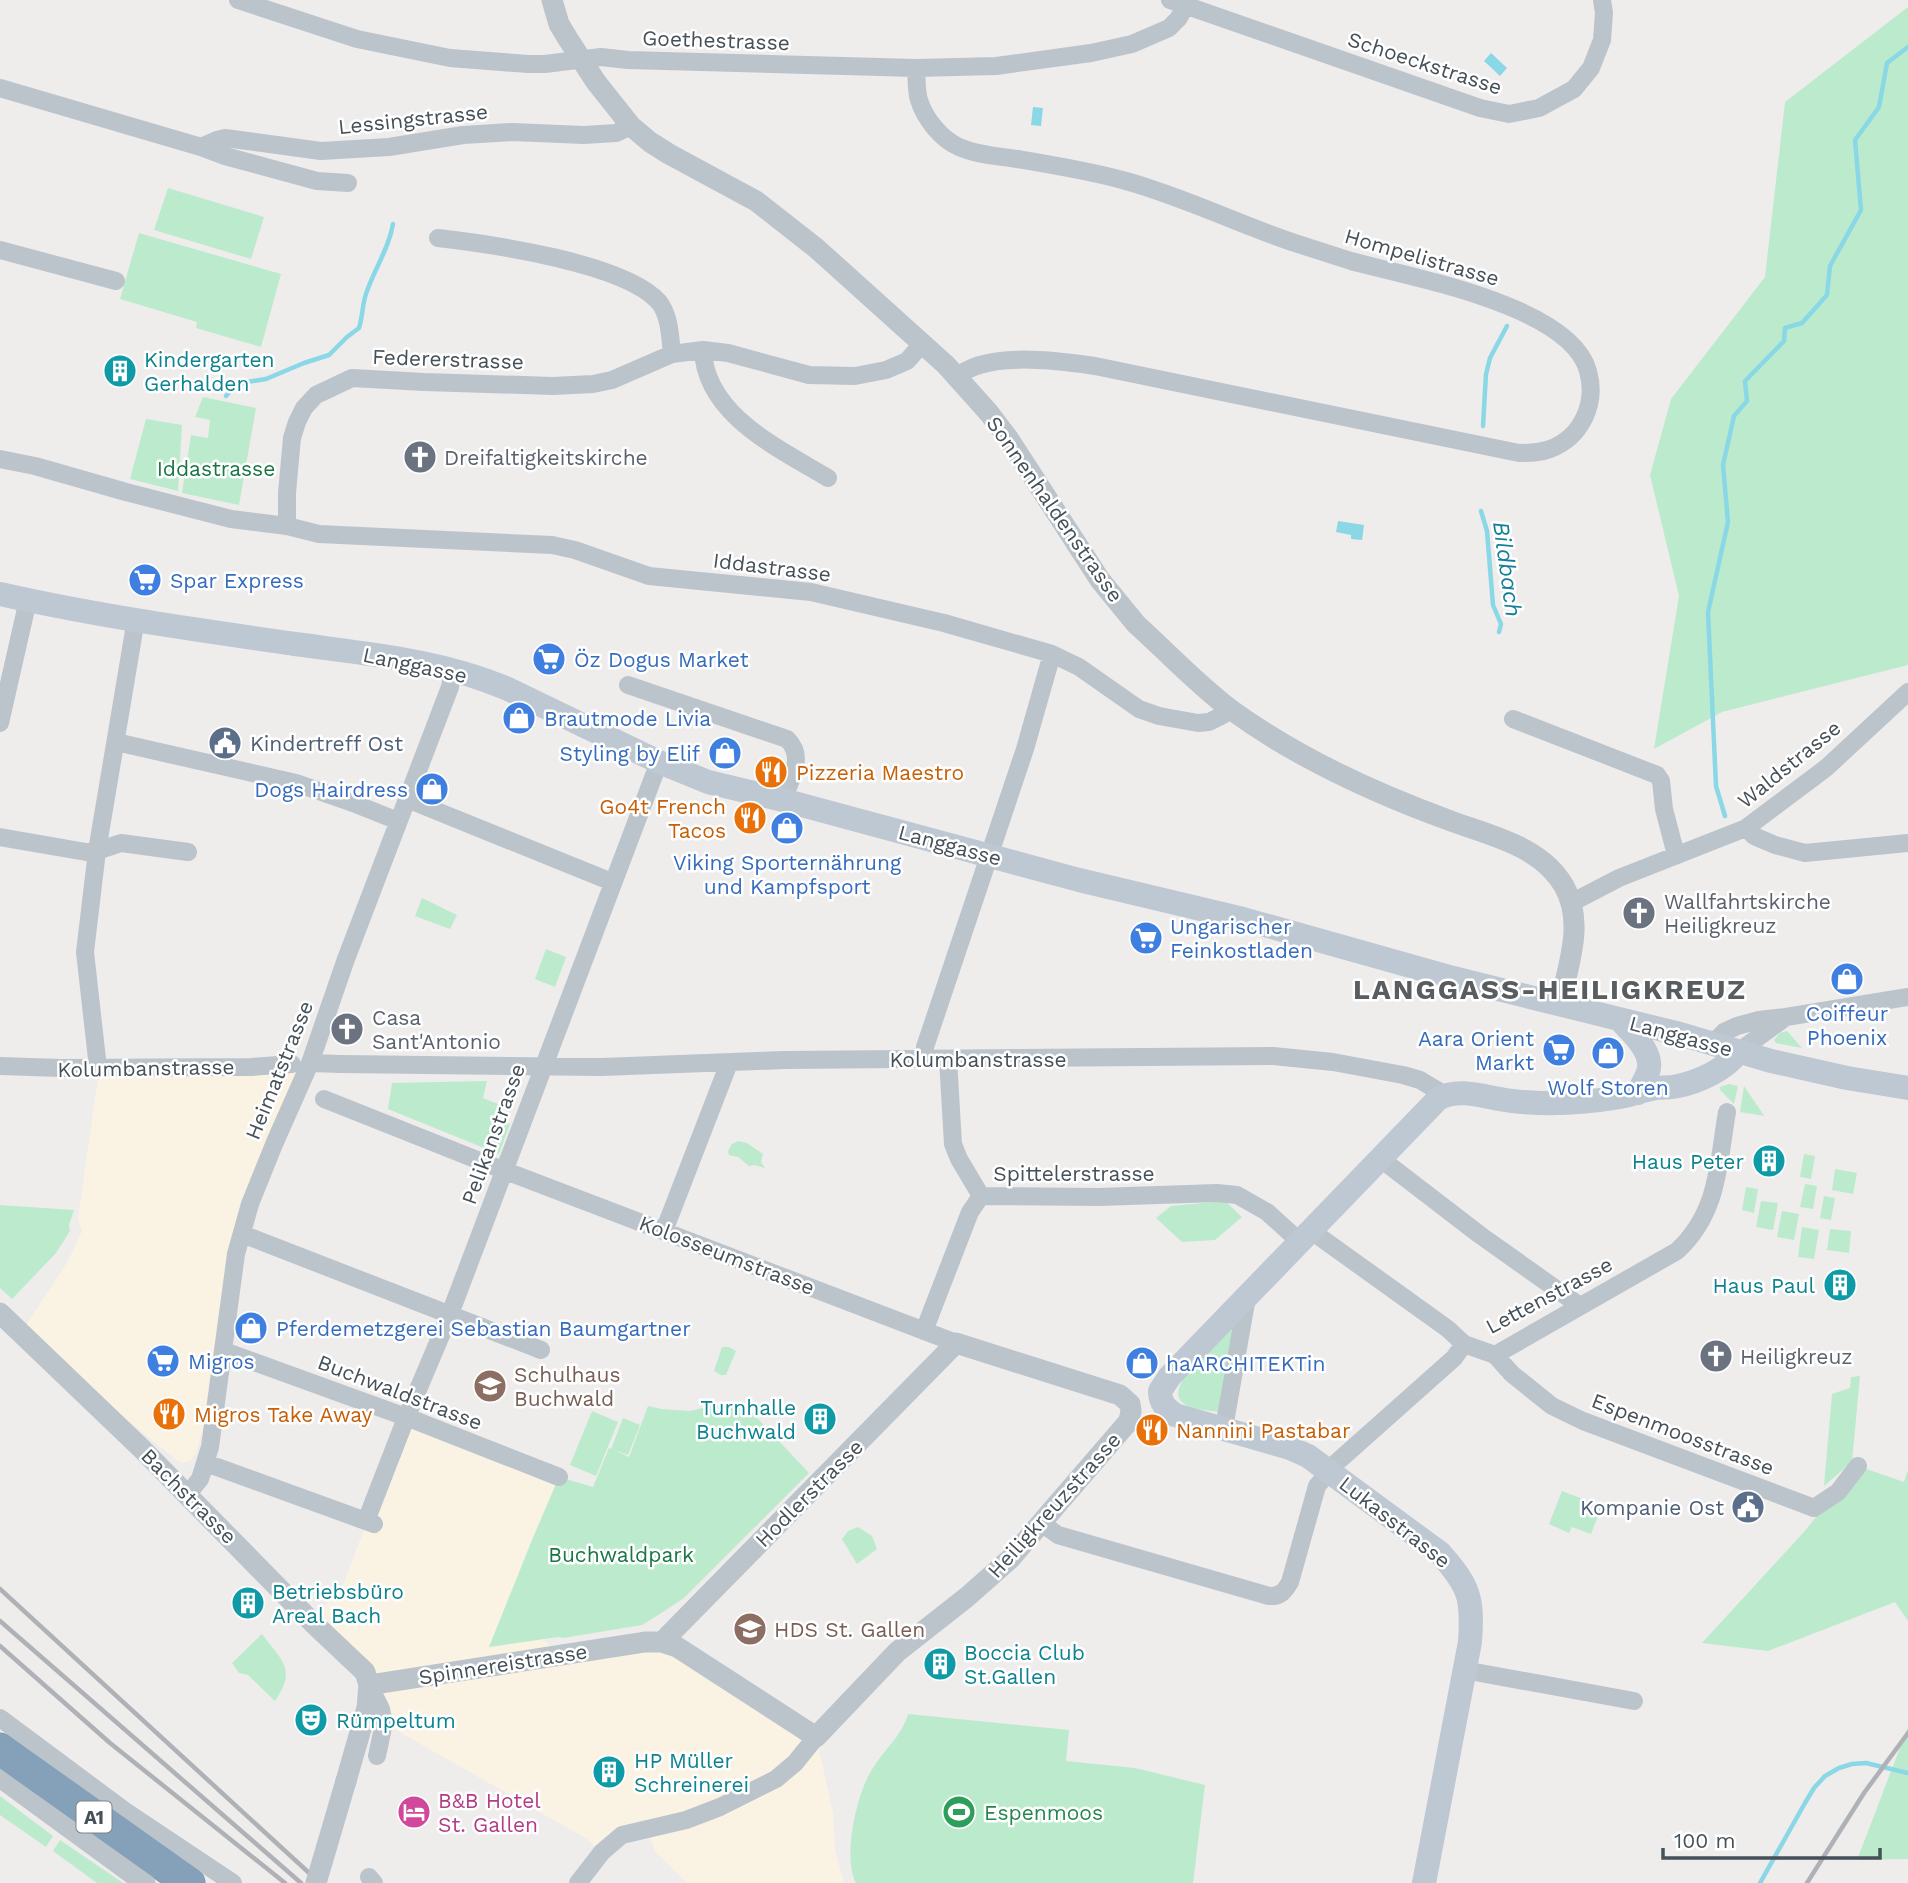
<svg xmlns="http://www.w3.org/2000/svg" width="1908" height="1883" font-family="'Work Sans',sans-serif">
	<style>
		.commercial { fill: #faf3e4 }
		.green { fill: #bbebcc }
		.water { fill: #8ad7e6 }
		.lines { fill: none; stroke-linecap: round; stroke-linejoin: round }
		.stream { stroke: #8ad7e6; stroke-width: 4.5 }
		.motorway-casing { stroke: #718ca5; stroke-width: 33 }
		.minor { stroke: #bbc4cb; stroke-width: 18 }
		.tertiary { stroke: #bbc4cb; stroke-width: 21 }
		.secondary { stroke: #bdc8d2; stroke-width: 24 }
		.motorway { stroke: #85a1b9; stroke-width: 32 }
		.rail { stroke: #aeb2b6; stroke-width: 4.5 }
		.tertiary-bridge { stroke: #bbc4cb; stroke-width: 21 }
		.labels { text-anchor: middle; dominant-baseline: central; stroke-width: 5; stroke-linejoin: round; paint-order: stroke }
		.shield { fill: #fff; stroke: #7d848a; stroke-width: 2 }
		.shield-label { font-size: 19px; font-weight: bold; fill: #455058 }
		.street-label { font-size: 21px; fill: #455058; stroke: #fff }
		.culture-label { font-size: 21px; fill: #0d838f; stroke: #fff; text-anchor: start }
		.worship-label { font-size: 21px; fill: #5b616d; stroke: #fff; text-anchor: start }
		.park-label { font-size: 21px; fill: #1b7544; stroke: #fff }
		.shop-label { font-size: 21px; fill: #366cbe; stroke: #fff; text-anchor: start }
		.service-label { font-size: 21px; fill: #4e5e75; stroke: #fff; text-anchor: start }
		.food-label { font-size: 21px; fill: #c56008; stroke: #fff; text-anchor: start }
		.education-label { font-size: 21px; fill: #785e54; stroke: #fff; text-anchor: start }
		.hotel-label { font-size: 21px; fill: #b23c85; stroke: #fff; text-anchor: start }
		.leisure-label { font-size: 21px; fill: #27864d; stroke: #fff; text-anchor: start }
		.water-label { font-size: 23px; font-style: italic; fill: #138096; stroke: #fff }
		.district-label { font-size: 28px; font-weight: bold; letter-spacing: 2px; fill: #595d60; stroke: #fff }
	</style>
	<rect width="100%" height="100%" fill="#efecec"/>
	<!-- commercial -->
	<path class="commercial" d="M310,1063L250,1204L224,1351L196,1453L191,1460L183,1463L179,1462L21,1333L68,1261L82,1231L78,1219L99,1071Z
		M406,1418L559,1477L532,1540L490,1647L543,1639L560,1655L662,1642L816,1737L833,1813L835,1851L844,1883H687L655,1851L647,1829L602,1852L587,1839L384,1723L381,1709L312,1622L344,1583Z"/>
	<!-- green -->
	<path class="green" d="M1908,7V665L1722,712L1654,749L1679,596L1650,475L1671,399L1765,277L1785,102Z
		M168,188L264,217L251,259L154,230Z
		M139,233L281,274L261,347L196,328L197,322L120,299Z
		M203,397L256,408L239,505L182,493L191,435L208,438L210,420L195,417Z
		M146,419L182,425L178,491L130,479Z
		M422,898L457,915L450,929L415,916Z
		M546,949L566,957L555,987L535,979Z
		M1786,1031L1788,1032L1802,1048L1776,1043L1774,1040L1780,1033Z
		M487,1081L483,1098L498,1104L493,1118L510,1124L499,1154L388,1109L392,1083Z
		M1729,1084L1738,1086L1734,1104L1720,1090V1087Z
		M1744,1086L1763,1114L1765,1116L1740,1112Z
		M738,1141L747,1143L763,1154L761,1162L765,1168L754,1165L749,1166L738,1157L729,1155L728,1151L732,1144Z
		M1804,1154L1815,1156L1811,1179L1800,1177Z
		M1835,1169L1857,1173L1853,1194L1832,1190Z
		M1805,1184L1817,1186L1813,1209L1800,1207Z
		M1746,1187L1758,1189L1754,1213L1742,1210Z
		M1824,1196L1835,1198L1831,1220L1820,1218Z
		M1225,1201L1242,1217L1215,1240L1182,1242L1156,1218L1171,1206Z
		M1761,1201L1778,1203L1773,1230L1756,1227Z
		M0,1205L74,1210L69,1225L70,1231L56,1253L12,1299L0,1288Z
		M1782,1211L1799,1214L1794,1240L1777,1237Z
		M1802,1227L1819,1230L1814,1259L1798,1257Z
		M1830,1229L1851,1231L1849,1253L1827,1250Z
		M1235,1326L1218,1412C1199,1409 1166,1409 1183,1379Z
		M722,1347H729L736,1351L726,1375H721L714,1371Z
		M1860,1376L1852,1462L1824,1486L1832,1394L1850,1388L1851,1377Z
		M743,1403L809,1473L684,1598L663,1612L642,1625L563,1638L558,1637L489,1647L532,1540L559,1477L593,1487L609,1448L611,1449L623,1418L640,1425L628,1455L615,1450L629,1457L648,1406L661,1409L690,1411L720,1404Z
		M592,1411L618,1422L596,1476L570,1465Z
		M1858,1466L1904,1482L1908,1470V1621L1895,1602L1768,1651L1702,1643L1803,1533Z
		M1562,1491L1602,1506L1591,1534L1572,1527L1569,1533L1549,1524Z
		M858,1527L872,1536L877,1549L857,1564L842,1539L848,1531Z
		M262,1634C282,1661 297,1669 275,1701L248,1675L239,1673L232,1663Z
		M908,1714L1069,1730L1066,1761L1135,1768L1205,1785L1193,1883H856C842,1858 857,1791 873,1768C884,1750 903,1734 908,1714Z
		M1908,1727V1859L1857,1860Z
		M0,1796L53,1836L46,1847L0,1815Z
		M60,1840L123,1883H97L53,1851Z"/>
	<!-- water -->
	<path class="water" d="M1491,53L1507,68L1500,76L1484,61Z
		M1033,107L1043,108L1041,126L1031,125Z
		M1338,521L1364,525L1362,540L1351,539V535L1336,532Z"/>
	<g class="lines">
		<!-- stream -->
		<path class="stream" d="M226,396L232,389L247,382L266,379L304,363L329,355L347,337L359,328C363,316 362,303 367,291C375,268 389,248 393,224
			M1483,426L1486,374L1490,358L1507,326
			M1481,511L1487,531L1493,605L1501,624L1499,632
			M1725,816L1716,786L1708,612L1728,522L1723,465L1734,416L1747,401L1745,381L1784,341L1785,328L1802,323L1827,295L1830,266L1861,210L1855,140L1879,107L1887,63L1908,47
			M1760,1883L1805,1803L1814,1788L1825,1776L1839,1768L1852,1764L1866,1763L1908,1773"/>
		<defs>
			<path id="motorway" d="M0,1749L189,1883"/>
		</defs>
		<!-- motorway casing -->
		<use href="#motorway" class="motorway-casing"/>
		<!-- minor -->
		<path class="minor" d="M238,0L357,39L450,58L528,64H545L601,57L628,60L916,68L996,66L1091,53L1132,44L1169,28L1178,19L1186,6
			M1170,0L1480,108L1509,114L1539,108L1574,89L1591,68L1602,40L1604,13L1602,0
			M916,68C917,79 916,91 919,100C925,119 941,139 959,147C977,155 998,156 1017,159C1053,165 1090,171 1126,181C1184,197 1238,224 1295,243C1314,249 1332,255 1351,261C1409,277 1570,305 1588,371C1597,403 1582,437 1550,449C1540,453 1530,453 1519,453L1095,366C1059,361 984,350 956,378
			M0,88L201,147L217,140L225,138L321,151L389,147L463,135L512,132L584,135L616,133L631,126
			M201,147L225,156L317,181L348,183
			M438,238C490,244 625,263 659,302C670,316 670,337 672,354
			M0,250L116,281
			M703,350C705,415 780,449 828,478
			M0,459L35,466L126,492L231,519L287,526L319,534L552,545L575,550L649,576L811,592L944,623L1052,654L1079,667L1139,709L1159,716L1198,723L1209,722L1223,715L1228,707
			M287,526V493L292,438L297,422L304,408L316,395L352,378L424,382L553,386L593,384L612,380L672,354L703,350L728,353L809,375L855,376L886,370L907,361L923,343
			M628,685L787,739C806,757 790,780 783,800
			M1513,719L1657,775L1661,781L1664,809L1676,855
			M0,723L28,600
			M116,742L296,783L353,803L398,821
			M407,799L612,882
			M1746,828L1754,836L1775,845L1805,853L1908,843
			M0,837L86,852L97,851L121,843L188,852
			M1571,903L1619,878L1746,828L1826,768L1908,692
			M1712,1044L1724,1032L1737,1026L1759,1020L1786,1017L1908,997
			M1738,1052L1786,1017
			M924,1059L925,1047L1025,749L1052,654
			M948,1059L953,1144L959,1159L981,1196
			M310,1063L341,1064L602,1067L785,1060L1273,1056L1333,1062L1403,1075L1420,1080L1445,1095
			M0,1066L61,1068L251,1067L292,1064
			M98,1068L85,952L97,851L136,619
			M324,1099L490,1165L956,1343
			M1381,1159L1480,1235L1580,1306
			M1310,1230L1448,1329L1464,1344L1495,1355L1512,1374L1552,1406L1583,1421L1814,1508L1838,1492L1858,1466
			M664,1231L729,1063
			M242,1234L541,1350
			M924,1331L970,1212L981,1196L1099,1197L1217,1193L1237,1195L1267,1212L1299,1241
			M224,1351L414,1420L559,1477
			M1495,1355L1677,1251C1719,1212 1718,1164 1727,1112
			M1224,1428L1247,1297
			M206,1463L374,1524
			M188,1494L200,1479L210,1447L236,1254L250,1204L275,1142L310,1063L346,959L450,687L453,670
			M366,1521L406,1418L450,1314L659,762
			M1041,1523L1058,1535L1269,1596C1280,1597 1285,1591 1290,1582L1317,1486L1336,1463L1454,1358L1464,1344
			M1464,1670L1634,1701
			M369,1685L381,1709L384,1723L377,1756
			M0,1718L125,1811L233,1883
			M369,1877L374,1883
			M578,1883L602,1852L622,1835L686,1820L720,1807L776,1779L795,1763L816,1737"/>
		<!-- tertiary -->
		<path class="tertiary" d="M552,0L559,24L568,39L596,82L631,126L650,142L669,154L756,201L816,248L946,365L989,413L1008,438L1100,580L1136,624C1167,652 1197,684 1230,709C1297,758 1374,793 1451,821C1491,836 1541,846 1564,886C1585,923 1568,965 1560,1004
			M0,1313L142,1449L312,1622L365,1672L369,1685L367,1708L346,1781
			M662,1642L956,1343L1120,1395L1130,1404
			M369,1685L645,1642H662L677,1647L816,1737L897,1652L967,1597L1010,1559L1129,1421L1131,1411L1130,1404
			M0,1777L145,1883"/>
		<!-- secondary -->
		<path class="secondary" d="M0,594C97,616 197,630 295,644C367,654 441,660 508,689L659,762L708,782L783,800L1079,880L1243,919L1453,978L1680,1034L1771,1061L1847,1078L1908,1088
			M1620,1020C1630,1031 1647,1046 1649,1062C1651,1072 1642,1084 1638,1093
			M1424,1883L1470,1642C1473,1598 1470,1587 1440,1553L1308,1456L1290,1448L1175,1415C1166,1409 1160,1403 1160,1391L1170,1376L1438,1099C1461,1086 1488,1099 1512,1101C1547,1105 1585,1103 1620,1097C1632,1095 1644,1090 1657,1088C1664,1087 1671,1088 1678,1086C1698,1082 1727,1069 1738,1052"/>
		<!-- motorway -->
		<use href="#motorway" class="motorway"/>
		<!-- rail -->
		<path class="rail" d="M0,1589L320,1883
			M0,1621L301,1883
			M0,1646L110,1743L285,1883
			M1807,1883L1864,1793L1908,1733"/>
		<!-- tertiary-bridge -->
		<path class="tertiary-bridge" d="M316,1883L346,1781"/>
	</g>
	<!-- icons -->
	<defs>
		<symbol id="building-disc" viewBox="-11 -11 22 22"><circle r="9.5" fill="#0f9aa8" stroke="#fff"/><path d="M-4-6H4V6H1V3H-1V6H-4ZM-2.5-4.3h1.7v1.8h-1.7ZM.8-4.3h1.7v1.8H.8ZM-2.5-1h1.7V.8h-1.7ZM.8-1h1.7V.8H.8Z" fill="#fff"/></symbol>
		<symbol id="church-disc" viewBox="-11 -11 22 22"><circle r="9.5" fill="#6b7280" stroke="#fff"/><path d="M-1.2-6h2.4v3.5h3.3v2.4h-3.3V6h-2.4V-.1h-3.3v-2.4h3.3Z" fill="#fff"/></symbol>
		<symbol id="supermarket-disc" viewBox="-11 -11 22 22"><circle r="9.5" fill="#3f7fe0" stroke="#fff"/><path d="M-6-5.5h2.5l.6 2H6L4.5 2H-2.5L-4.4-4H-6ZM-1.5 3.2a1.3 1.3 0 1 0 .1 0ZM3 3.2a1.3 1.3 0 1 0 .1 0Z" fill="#fff"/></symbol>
		<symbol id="shop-disc" viewBox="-11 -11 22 22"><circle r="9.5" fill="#3f7fe0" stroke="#fff"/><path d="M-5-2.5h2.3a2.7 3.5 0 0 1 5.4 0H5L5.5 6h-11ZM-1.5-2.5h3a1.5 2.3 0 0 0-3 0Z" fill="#fff"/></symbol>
		<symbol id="civic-disc" viewBox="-11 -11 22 22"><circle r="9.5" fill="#5c6f8a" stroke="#fff"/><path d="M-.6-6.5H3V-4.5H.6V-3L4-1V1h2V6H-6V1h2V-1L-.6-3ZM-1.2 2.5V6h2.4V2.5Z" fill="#fff"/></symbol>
		<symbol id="restaurant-disc" viewBox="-11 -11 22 22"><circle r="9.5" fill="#e8710a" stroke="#fff"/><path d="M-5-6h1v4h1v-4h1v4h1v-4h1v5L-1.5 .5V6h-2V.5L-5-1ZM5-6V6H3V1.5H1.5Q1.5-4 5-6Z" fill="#fff"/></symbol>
		<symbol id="school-disc" viewBox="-11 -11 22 22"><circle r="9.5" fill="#8d6e63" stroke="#fff"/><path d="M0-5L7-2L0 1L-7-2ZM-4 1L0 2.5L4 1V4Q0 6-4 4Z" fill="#fff"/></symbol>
		<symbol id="theatre-disc" viewBox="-11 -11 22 22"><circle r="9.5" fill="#0f9aa8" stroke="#fff"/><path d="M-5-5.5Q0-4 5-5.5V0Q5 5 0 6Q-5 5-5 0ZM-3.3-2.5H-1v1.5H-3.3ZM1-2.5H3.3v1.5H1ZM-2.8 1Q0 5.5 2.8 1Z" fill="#fff"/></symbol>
		<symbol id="hotel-disc" viewBox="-11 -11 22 22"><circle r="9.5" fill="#d1479c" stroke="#fff"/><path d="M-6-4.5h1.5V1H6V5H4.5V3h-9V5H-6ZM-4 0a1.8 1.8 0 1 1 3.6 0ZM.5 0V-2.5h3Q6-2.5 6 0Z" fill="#fff"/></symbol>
		<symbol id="stadium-disc" viewBox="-11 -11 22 22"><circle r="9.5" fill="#2e9e5b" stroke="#fff"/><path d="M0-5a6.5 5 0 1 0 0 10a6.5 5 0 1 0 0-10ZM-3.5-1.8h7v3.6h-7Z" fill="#fff"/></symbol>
	</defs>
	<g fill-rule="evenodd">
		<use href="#building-disc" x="101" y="352" width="38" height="38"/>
		<use href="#church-disc" x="401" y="438" width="38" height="38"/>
		<use href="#supermarket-disc" x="126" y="561" width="38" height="38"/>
		<use href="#supermarket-disc" x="530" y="640" width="38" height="38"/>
		<use href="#shop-disc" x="500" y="699" width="38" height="38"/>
		<use href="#civic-disc" x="206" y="724" width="38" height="38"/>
		<use href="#shop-disc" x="706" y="734" width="38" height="38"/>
		<use href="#restaurant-disc" x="752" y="753" width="38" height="38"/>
		<use href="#shop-disc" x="413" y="770" width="38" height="38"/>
		<use href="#restaurant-disc" x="731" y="799" width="38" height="38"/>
		<use href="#shop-disc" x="768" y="809" width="38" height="38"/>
		<use href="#church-disc" x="1620" y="894" width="38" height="38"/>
		<use href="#supermarket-disc" x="1127" y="919" width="38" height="38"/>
		<use href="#shop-disc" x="1828" y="960" width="38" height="38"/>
		<use href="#church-disc" x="328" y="1010" width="38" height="38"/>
		<use href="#supermarket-disc" x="1540" y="1031" width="38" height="38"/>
		<use href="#shop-disc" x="1589" y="1034" width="38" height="38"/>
		<use href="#building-disc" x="1750" y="1142" width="38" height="38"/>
		<use href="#building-disc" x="1821" y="1266" width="38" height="38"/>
		<use href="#shop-disc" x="232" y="1309" width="38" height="38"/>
		<use href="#church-disc" x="1697" y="1337" width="38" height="38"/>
		<use href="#supermarket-disc" x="144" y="1342" width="38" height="38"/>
		<use href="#shop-disc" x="1123" y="1344" width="38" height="38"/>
		<use href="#school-disc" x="471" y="1367" width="38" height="38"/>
		<use href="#restaurant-disc" x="150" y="1395" width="38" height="38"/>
		<use href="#building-disc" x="801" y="1400" width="38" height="38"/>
		<use href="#restaurant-disc" x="1133" y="1411" width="38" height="38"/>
		<use href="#civic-disc" x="1729" y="1488" width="38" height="38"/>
		<use href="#building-disc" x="229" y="1584" width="38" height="38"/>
		<use href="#school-disc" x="731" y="1610" width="38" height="38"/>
		<use href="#building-disc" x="921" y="1645" width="38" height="38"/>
		<use href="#theatre-disc" x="292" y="1701" width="38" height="38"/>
		<use href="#building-disc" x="590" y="1753" width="38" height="38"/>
		<use href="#hotel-disc" x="395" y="1793" width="38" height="38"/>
		<use href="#stadium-disc" x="940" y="1793" width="38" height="38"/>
	</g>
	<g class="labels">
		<!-- shield labels -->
		<rect class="shield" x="76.5" y="1801.5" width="35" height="31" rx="5"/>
		<g class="shield-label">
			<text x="94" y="1817">A1</text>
		</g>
		<!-- street labels -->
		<g class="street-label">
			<text transform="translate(716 40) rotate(2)">Goethestrasse</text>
			<text transform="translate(1425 63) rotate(18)">Schoeckstrasse</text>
			<text transform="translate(413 119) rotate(-6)">Lessingstrasse</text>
			<text transform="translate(1422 257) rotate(16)">Hompelistrasse</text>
			<text transform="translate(448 359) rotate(2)">Federerstrasse</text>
			<text transform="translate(1055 509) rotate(55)">Sonnenhaldenstrasse</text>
			<text transform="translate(772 567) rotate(7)">Iddastrasse</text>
			<text transform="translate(415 665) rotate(12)">Langgasse</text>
			<text transform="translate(1789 764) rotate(-39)">Waldstrasse</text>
			<text transform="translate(950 845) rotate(15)">Langgasse</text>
			<text transform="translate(1681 1036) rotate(15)">Langgasse</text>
			<text x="978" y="1059">Kolumbanstrasse</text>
			<text transform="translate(146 1068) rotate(-1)">Kolumbanstrasse</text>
			<text transform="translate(279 1070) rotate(-68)">Heimatstrasse</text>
			<text transform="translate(493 1134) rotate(-70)">Pelikanstrasse</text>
			<text x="1074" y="1173">Spittelerstrasse</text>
			<text transform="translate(727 1255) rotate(21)">Kolosseumstrasse</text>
			<text transform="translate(1549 1295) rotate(-28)">Lettenstrasse</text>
			<text transform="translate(400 1392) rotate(21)">Buchwaldstrasse</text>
			<text transform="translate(1683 1434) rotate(21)">Espenmoosstrasse</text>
			<text transform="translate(809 1493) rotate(-45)">Hodlerstrasse</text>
			<text transform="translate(189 1496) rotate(45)">Bachstrasse</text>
			<text transform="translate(1054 1505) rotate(-48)">Heiligkreuzstrasse</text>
			<text transform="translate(1395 1522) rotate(38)">Lukasstrasse</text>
			<text transform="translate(503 1664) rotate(-9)">Spinnereistrasse</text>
		</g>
		<!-- culture labels -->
		<g class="culture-label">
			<text x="144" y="359">Kindergarten<tspan x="144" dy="24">Gerhalden</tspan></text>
			<text x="1744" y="1161" text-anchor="end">Haus Peter</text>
			<text x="1815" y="1285" text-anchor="end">Haus Paul</text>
			<text x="796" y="1407" text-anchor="end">Turnhalle<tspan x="796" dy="24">Buchwald</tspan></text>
			<text x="272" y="1591">Betriebsbüro<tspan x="272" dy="24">Areal Bach</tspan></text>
			<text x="964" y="1652">Boccia Club<tspan x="964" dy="24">St.Gallen</tspan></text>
			<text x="336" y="1720">Rümpeltum</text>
			<text x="634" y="1760">HP Müller<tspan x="634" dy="24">Schreinerei</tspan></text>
		</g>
		<!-- worship labels -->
		<g class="worship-label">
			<text x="444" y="457">Dreifaltigkeitskirche</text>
			<text x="1664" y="901">Wallfahrtskirche<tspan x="1664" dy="24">Heiligkreuz</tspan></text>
			<text x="372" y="1017">Casa<tspan x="372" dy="24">Sant'Antonio</tspan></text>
			<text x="1740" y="1356">Heiligkreuz</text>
		</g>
		<!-- park labels -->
		<g class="park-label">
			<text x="216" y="468">Iddastrasse</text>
			<text x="621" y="1554">Buchwaldpark</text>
		</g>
		<!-- shop labels -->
		<g class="shop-label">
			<text x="170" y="580">Spar Express</text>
			<text x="574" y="659">Öz Dogus Market</text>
			<text x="544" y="718">Brautmode Livia</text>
			<text x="700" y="753" text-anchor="end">Styling by Elif</text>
			<text x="408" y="789" text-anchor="end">Dogs Hairdress</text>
			<text x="787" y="862" text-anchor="middle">Viking Sporternährung<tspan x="787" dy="24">und Kampfsport</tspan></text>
			<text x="1170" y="926">Ungarischer<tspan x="1170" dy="24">Feinkostladen</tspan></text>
			<text x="1847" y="1013" text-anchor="middle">Coiffeur<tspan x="1847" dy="24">Phoenix</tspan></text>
			<text x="1534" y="1038" text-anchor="end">Aara Orient<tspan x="1534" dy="24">Markt</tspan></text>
			<text x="1608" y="1087" text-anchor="middle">Wolf Storen</text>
			<text x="276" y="1328">Pferdemetzgerei Sebastian Baumgartner</text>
			<text x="188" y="1361">Migros</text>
			<text x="1166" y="1363">haARCHITEKTin</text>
		</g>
		<!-- service labels -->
		<g class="service-label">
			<text x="250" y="743">Kindertreff Ost</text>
			<text x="1724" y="1507" text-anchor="end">Kompanie Ost</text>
		</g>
		<!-- food labels -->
		<g class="food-label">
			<text x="796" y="772">Pizzeria Maestro</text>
			<text x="726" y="806" text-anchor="end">Go4t French<tspan x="726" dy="24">Tacos</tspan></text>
			<text x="194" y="1414">Migros Take Away</text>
			<text x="1176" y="1430">Nannini Pastabar</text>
		</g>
		<!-- education labels -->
		<g class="education-label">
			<text x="514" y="1374">Schulhaus<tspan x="514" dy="24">Buchwald</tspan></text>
			<text x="774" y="1629">HDS St. Gallen</text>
		</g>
		<!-- hotel labels -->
		<g class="hotel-label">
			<text x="438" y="1800">B&amp;B Hotel<tspan x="438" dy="24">St. Gallen</tspan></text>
		</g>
		<!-- leisure labels -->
		<g class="leisure-label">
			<text x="984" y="1812">Espenmoos</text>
		</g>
		<!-- water labels -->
		<g class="water-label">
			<text transform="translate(1507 569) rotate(82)">Bildbach</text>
		</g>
		<!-- district labels -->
		<g class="district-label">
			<text x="1550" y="989">LANGGASS-HEILIGKREUZ</text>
		</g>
	</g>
	<!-- scale -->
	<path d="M1663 1848v10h217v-10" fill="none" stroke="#455058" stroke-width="3.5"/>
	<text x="1674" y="1848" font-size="21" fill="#455058" stroke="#ffffff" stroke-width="5" paint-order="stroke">100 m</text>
</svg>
